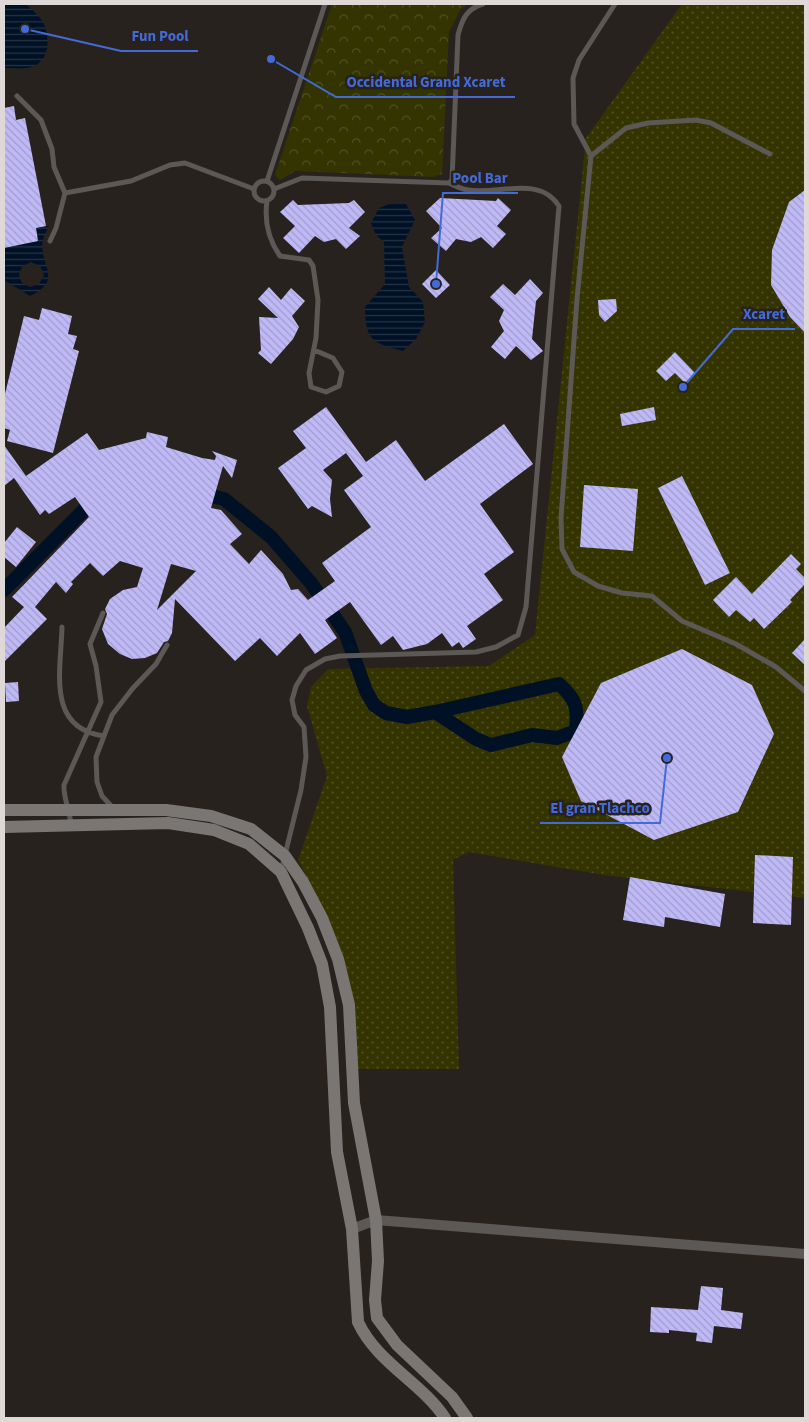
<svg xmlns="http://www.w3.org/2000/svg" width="809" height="1422" font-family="'Source Sans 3',sans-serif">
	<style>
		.grass { fill: url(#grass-dots) }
		.forest { fill: url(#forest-crowns) }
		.water { fill: url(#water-rules); fill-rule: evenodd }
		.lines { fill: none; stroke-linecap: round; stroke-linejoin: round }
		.canal { stroke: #001125; stroke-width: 14 }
		.building { fill: url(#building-back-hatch); fill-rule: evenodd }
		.lane { stroke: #5b5856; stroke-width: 5 }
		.street { stroke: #5b5856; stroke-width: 10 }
		.secondary { stroke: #7a7673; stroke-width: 12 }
		.leader { fill: none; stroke: #446ad8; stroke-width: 2 }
		.callout-dot { fill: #446ad8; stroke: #28221f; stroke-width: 2 }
		.callout-label { font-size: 15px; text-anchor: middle; font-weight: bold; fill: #446ad8; stroke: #28221f; stroke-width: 5; stroke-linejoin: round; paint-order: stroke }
	</style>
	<defs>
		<pattern id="grass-dots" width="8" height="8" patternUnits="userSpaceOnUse" patternTransform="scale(1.25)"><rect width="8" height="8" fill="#333400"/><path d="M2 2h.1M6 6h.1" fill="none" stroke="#505124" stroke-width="1.8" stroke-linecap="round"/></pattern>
		<pattern id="forest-crowns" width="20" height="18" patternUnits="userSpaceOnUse" patternTransform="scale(1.25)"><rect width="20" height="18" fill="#333400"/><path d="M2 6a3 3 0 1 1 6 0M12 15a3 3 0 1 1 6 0" fill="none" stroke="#505124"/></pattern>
		<pattern id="water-rules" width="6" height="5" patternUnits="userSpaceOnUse" patternTransform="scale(1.25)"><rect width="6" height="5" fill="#001125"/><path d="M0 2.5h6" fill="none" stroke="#253344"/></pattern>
		<pattern id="building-back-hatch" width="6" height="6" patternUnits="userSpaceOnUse" patternTransform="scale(1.25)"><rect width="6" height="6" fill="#bfbaf7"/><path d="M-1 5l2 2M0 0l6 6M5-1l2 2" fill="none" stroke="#a09cc9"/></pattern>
	</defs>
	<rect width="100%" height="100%" fill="#28221f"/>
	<!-- grass -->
	<path class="grass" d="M682,4H805V898L604,875L469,852L453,860L459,1069H355L352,1007L309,881L298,860L327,776L307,706L311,687L328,669L489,666L535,635L586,138Z"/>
	<!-- forest -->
	<path class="forest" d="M332,4H468L461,9L449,32L442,174L433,177L295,171L280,180L275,175Z"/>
	<!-- water -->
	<path class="water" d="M4,4H26C32,10 41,17 44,24C51,41 49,65 27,68C20,69 11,68 4,68Z
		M389,204H406L415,220L402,247L409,287L423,302L425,322L416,339L403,351C373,343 365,341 365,307L385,284L384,242L376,235L371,223L379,208Z
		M49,226C47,230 44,235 43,240C38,265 65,280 30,296L4,280V244L5,247L38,241L36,228ZM31,262L40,266L44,275L39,284L30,287L22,283L19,275L22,267Z"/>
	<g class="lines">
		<!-- canal -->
		<path class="canal" d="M197,493L224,499L271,537L311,583L345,632L366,691L374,705L386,713L407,717L435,712L559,684C577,700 578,708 576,731L557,738L532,735L491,745L476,739L435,712
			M4,590L97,497"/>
	</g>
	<!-- building -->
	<path class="building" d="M14,106L16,120L25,118L46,226L36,228L38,241L4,248V108Z
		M805,190V333L790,317L771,285L772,250L789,202Z
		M440,198L496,201L498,198L511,210L497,226L506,234L493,248L481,237L471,242L456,239L446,251L431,238L442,228L426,211Z
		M293,200L298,205L349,203L354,200L365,212L349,228L360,236L346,249L336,239L324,242L315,236L299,253L283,238L295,226L280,212Z
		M436,270L450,285L436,298L422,284Z
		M530,279L543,293L536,301L532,339L543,351L531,360L516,346L505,359L491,347L504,331L499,321L504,310L490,297L503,284L515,295Z
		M269,287L281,300L291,288L305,301L292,316L299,327L293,339L271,364L258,353L261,350L259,317L278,318L258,299Z
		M616,299L617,311L605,322L599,315L598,300Z
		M42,308L72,316L68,334L77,336L73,349L79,351L53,453L7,441L10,430L4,428V398L24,316L39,320Z
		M675,352L695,373L685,383L675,373L666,381L656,371Z
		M326,407L366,462L396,440L425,481L504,424L533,464L480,504L514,552L484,574L503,600L467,626L476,639L463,648L459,642L452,647L442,633L427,644L403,650L393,636L381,645L350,602L325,620L337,638L315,654L300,633L277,656L260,638L235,661L175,599L172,633L168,641L164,642L157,653L145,658L132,659L120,654L108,644L102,629L107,614L105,609L110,599L123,590L137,587L143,568L120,561L103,576L90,563L71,582L73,584L66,593L56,582L35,607L47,619L4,662V628L24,607L12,597L89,517L75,497L49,514L45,510L40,515L14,478L4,486V445L26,476L87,433L99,450L146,438L147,432L168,437L166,447L202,458L215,460L216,456L212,451L237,460L232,478L223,466L211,508L221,510L242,534L230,544L249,564L261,550L283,574L291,590L298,589L308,600L335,581L322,563L371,527L344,490L363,476L346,453L323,470L332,480L330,499L332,517L312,506L308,509L278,468L306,448L293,431ZM171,564L196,571L157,610Z
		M654,407L656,420L622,426L620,414Z
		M682,476L730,573L705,585L658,488Z
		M584,485L638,489L633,551L580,547Z
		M17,527L36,542L16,567L4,557V543Z
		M791,554L801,564L796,569L805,578V584L790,600L792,602L764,629L754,618L750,622L736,610L729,617L713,600L736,577L752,594Z
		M805,639V665L792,653Z
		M682,649L752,685L774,734L738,812L654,840L581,801L562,757L601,683Z
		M18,682L19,701L6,702L5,683Z
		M755,855L793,857L791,925L753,923Z
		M630,877L725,894L720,927L665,917L664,927L623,920Z
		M701,1286L723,1288L721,1310L743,1313L741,1329L714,1326L712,1343L696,1341L697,1333L669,1330V1333L650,1332L651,1307L698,1310Z"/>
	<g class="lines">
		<!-- lane -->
		<path class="lane" d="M615,4L579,60L573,78L574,124L591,156L577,299L561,518L562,549L574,572L598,586L622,593L652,596L682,621L736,644L776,667L805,691
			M17,96L41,120L52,149L54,167L65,193
			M591,156L626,128L648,123L696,120L711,123L770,154
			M254 191a10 10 0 1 1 20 0a10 10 0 1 1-20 0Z
			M267,181L325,4
			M274,189L302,178L449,183L452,180L458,35C462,20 466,9 483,4
			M267,201C264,222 268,239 280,256L309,260L313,266L318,300L316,338L309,373L311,387L326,392L339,386L342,372L333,358L314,350
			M50,241L56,228L65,193L131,181L170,165L185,163L254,189
			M62,627C61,671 46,728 104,736
			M114,809L102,796L97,782L96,757L112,715L133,688L156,664L167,645
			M71,825C70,811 63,797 64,785L101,702L96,666L90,644L103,613
			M281,871L301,790L306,757L304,727L295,715L292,700L296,686L306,670L325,659L340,656L476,652L496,647L518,635L526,607L559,206C539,175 499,195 468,190C461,189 455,186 449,183"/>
		<!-- street -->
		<path class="street" d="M352,1229L376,1220L805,1254"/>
		<!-- secondary -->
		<path class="secondary" d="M4,810H166L211,816L251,829L285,856L303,882L322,918L338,959L349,1005L354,1103L376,1220L378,1261L375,1300L377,1318L397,1345L452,1397L467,1418
			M4,827L168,823L214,830L249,844L281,872L308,928L322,964L330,1007L337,1152L352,1229L358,1322C377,1363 421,1382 445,1418"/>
	</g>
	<!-- callouts -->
	<path class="leader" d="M25 29L121 51H198M271 59L336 97H515M436 284L443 193H518M683 387L733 329H795M667 758L660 823H540"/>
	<g class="callout-dot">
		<circle cx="25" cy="29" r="5"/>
		<circle cx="271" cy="59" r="5"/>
		<circle cx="436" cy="284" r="5"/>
		<circle cx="683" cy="387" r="5"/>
		<circle cx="667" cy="758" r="5"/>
	</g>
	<g class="callout-label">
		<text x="160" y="41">Fun Pool</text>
		<text x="426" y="87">Occidental Grand Xcaret</text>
		<text x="480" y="183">Pool Bar</text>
		<text x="764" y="319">Xcaret</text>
		<text x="600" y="813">El gran Tlachco</text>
	</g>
	<!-- border -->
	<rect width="809" height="1422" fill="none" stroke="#ded9d7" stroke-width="10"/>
</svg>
